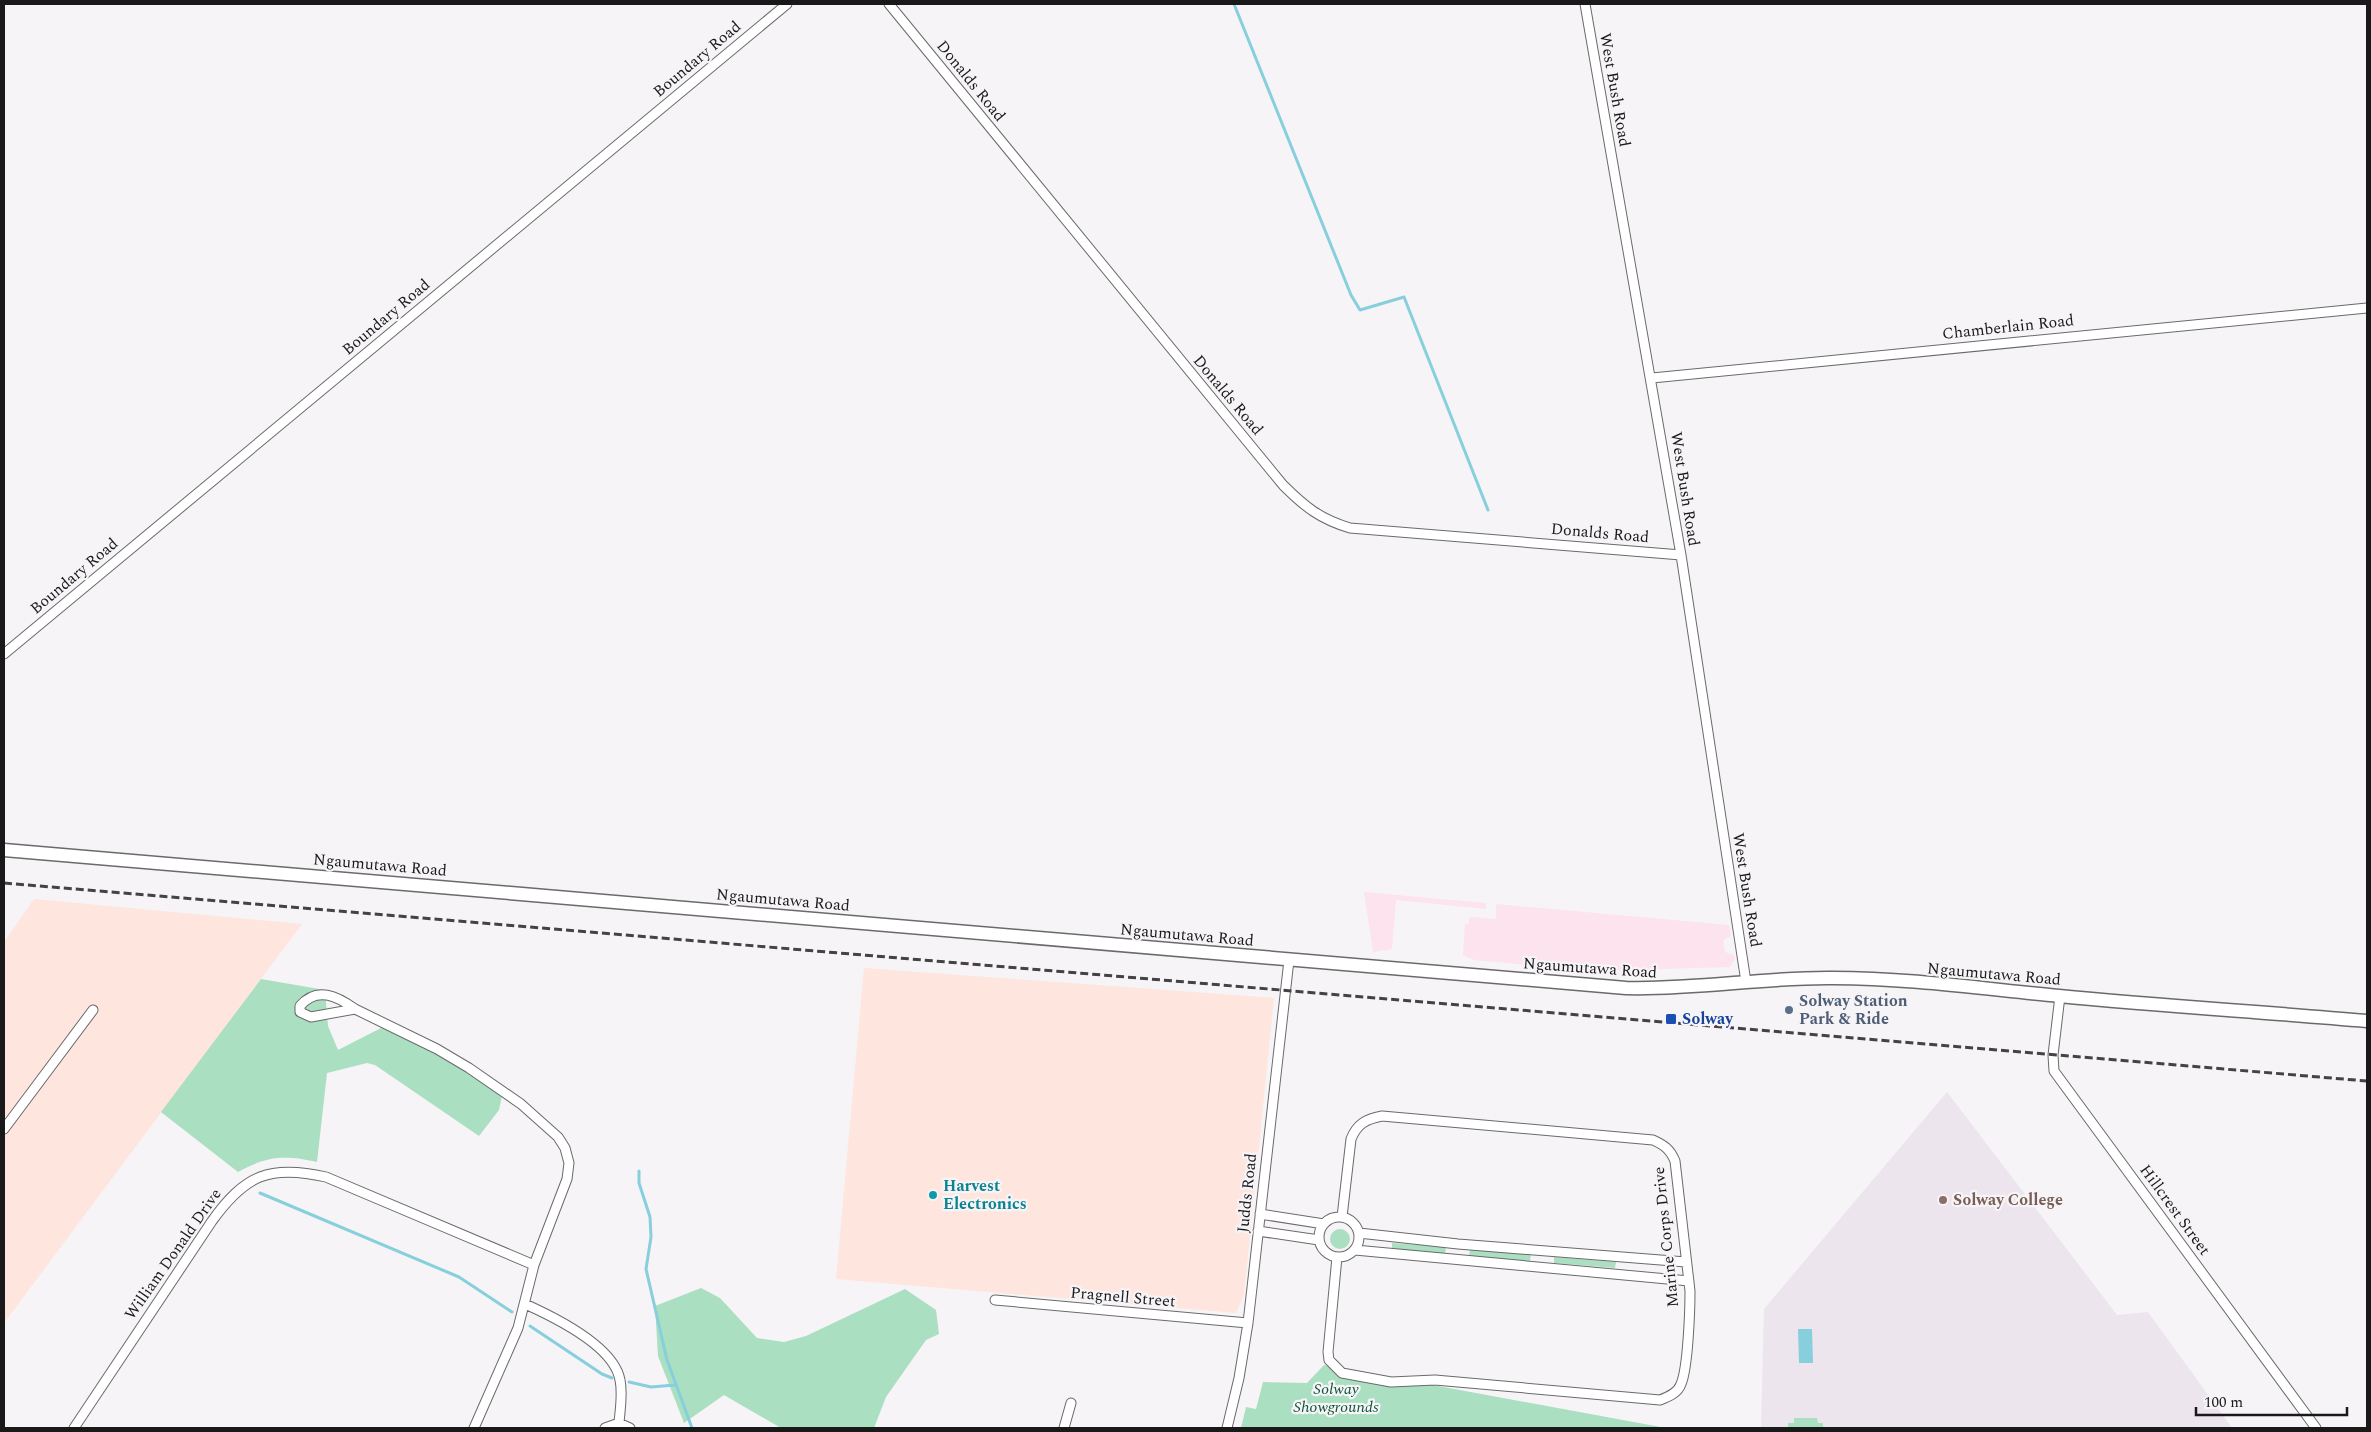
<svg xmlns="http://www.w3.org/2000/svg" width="2371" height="1432" font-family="Spectral,serif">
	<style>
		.commercial { fill: #fce3ee }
		.industrial { fill: #fee5dd }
		.built { fill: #ece5ee }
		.green { fill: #aadfc1 }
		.water { fill: #87cfdc }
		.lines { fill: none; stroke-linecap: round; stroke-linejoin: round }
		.stream { stroke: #87cfdc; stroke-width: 3 }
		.street-casing { stroke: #6b696c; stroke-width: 11 }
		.secondary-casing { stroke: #6b696c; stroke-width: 15 }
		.street { stroke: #fff; stroke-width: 9 }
		.secondary { stroke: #fff; stroke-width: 12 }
		.rail { stroke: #444244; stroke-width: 3; stroke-dasharray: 8 4; stroke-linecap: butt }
		.service-dot { fill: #5c6f8a; stroke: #f6f4f7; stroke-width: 2 }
		.transit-dot { fill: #1a4fb4; stroke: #f6f4f7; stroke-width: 2 }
		.culture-dot { fill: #0f9aa8; stroke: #f6f4f7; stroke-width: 2 }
		.education-dot { fill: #8d6e63; stroke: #f6f4f7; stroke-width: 2 }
		.labels { text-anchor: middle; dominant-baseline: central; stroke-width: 4.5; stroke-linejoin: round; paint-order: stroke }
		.street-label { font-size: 16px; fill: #1a191a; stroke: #f6f4f7 }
		.service-label { font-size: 16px; font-weight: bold; fill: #4e5e75; stroke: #f6f4f7; text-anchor: start }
		.transit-label { font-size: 16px; font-weight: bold; fill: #164399; stroke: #f6f4f7; text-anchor: start }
		.culture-label { font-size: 16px; font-weight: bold; fill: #0d838f; stroke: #f6f4f7; text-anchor: start }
		.education-label { font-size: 16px; font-weight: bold; fill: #785e54; stroke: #f6f4f7; text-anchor: start }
		.park-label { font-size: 16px; font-style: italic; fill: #0e5436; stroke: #f6f4f7 }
	</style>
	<rect width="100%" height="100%" fill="#f6f4f7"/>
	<!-- commercial -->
	<path class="commercial" d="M1364,892L1729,925L1731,936L1723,940L1725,952L1734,955L1735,959L1730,967L1594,971L1474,960L1463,955L1465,924H1469V917L1496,919V904L1486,903V909L1396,900L1392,949L1373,952Z"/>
	<!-- industrial -->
	<path class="industrial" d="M34,899L302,924L4,1323V942Z
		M864,968L1274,998L1244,1295L1236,1313L836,1279Z"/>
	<!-- built -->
	<path class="built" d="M1947,1092L2117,1315L2148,1312L2232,1428H1761L1764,1309Z"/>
	<!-- green -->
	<path class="green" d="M261,979L325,990L328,1026L338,1050L385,1026L424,1038L503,1091L499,1110L479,1136L375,1065L367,1063L327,1073L317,1162C284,1155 267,1156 238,1172L161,1112Z
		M1330 1239a10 10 0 1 1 20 0a10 10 0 1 1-20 0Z
		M1392,1243L1446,1247L1445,1254L1392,1249Z
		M1470,1249L1531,1254L1530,1261L1469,1256Z
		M1554,1257L1616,1262L1615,1268L1554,1263Z
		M701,1288L720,1298L757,1338L784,1342L806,1336L905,1289L936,1310L939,1334L926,1340L886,1397L874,1428H781L724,1395L684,1423L658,1356L655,1306Z
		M1324,1365L1666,1428H1241L1246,1407L1256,1409L1263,1382L1307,1383Z
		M1794,1418H1817L1818,1423H1823V1428H1788V1423H1794Z"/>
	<!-- water -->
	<path class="water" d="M1798,1329H1812L1813,1363H1799Z"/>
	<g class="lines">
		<!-- stream -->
		<path class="stream" d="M1234,4L1351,295L1360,310L1404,297L1488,510
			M639,1171V1183L650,1217L651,1237L646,1269L667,1360L692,1428
			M260,1193L459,1277L512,1312
			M530,1326L602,1374L612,1378
			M629,1382L651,1387L675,1385"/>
		<defs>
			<path id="street" d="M889,4L1283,485C1305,507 1320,519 1350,528L1681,555
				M1585,4L1681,555L1746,982
				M1652,378L2367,308
				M4,654L787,4
				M2060,996L2053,1055L2054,1071L2316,1428
				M355,1009C337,996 317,986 300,1006V1012L311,1017L355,1009L437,1049L469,1068L521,1104L558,1137L565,1148L569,1163L567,1179L534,1265L518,1328L474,1428
				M4,1129L93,1010
				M1260,1214L1324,1224
				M1319 1237a20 20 0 1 1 40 0a20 20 0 1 1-40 0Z
				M1258,1231L1319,1240
				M1359,1233L1458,1244L1686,1262
				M1355,1250L1689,1281
				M1337,1257L1328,1352L1329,1360L1342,1373L1391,1382L1435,1380L1660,1400C1668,1397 1678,1393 1681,1384C1688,1368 1690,1310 1690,1291L1675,1161C1670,1149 1664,1145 1653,1140L1382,1116C1366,1119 1357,1124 1351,1139L1342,1217
				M995,1300L1248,1323
				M525,1304C554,1317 614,1346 620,1380C623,1394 620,1410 619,1423
				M74,1428L212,1221C245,1175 270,1164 326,1177L534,1265
				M605,1428L619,1423L630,1428
				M1064,1428L1071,1403
				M1227,1428L1239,1378L1248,1323L1289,960"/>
			<path id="secondary" d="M4,850L1626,988C1696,990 1764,977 1833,978C1908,978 1985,989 2059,996C2161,1006 2265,1012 2367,1021"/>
		</defs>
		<!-- street casing -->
		<use href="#street" class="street-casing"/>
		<!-- secondary casing -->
		<use href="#secondary" class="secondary-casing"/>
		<!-- street -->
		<use href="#street" class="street"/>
		<!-- secondary -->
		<use href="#secondary" class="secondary"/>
		<!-- rail -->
		<path class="rail" d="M4,883L2367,1081"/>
	</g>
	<!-- markers -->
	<circle class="service-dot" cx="1789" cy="1010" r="5"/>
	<rect class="transit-dot" x="1665" y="1013" width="12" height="12" rx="2.5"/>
	<circle class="culture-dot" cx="933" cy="1195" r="5"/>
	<circle class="education-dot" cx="1943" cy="1200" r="5"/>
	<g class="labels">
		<!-- street labels -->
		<g class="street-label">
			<text transform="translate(697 59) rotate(-40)">Boundary Road</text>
			<text transform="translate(971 81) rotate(51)">Donalds Road</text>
			<text transform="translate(1615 90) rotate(80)">West Bush Road</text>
			<text transform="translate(386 317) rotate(-40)">Boundary Road</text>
			<text transform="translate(2008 327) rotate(-6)">Chamberlain Road</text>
			<text transform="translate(1228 395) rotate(50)">Donalds Road</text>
			<text transform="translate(1685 489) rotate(81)">West Bush Road</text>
			<text transform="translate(1600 533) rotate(5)">Donalds Road</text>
			<text transform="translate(74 576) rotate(-40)">Boundary Road</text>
			<text transform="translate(380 865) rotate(5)">Ngaumutawa Road</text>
			<text transform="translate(1747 890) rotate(81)">West Bush Road</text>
			<text transform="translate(783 900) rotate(5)">Ngaumutawa Road</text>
			<text transform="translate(1187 935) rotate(5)">Ngaumutawa Road</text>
			<text transform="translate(1590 968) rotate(4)">Ngaumutawa Road</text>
			<text transform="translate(1994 974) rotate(5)">Ngaumutawa Road</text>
			<text transform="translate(1247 1193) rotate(-84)">Judds Road</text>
			<text transform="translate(2175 1210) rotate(54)">Hillcrest Street</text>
			<text transform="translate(1666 1237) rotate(-96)">Marine Corps Drive</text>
			<text transform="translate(173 1254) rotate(-55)">William Donald Drive</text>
			<text transform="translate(1123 1297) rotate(5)">Pragnell Street</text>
		</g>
		<!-- service labels -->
		<g class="service-label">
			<text x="1799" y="1001">Solway Station<tspan x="1799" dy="18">Park &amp; Ride</tspan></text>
		</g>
		<!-- transit labels -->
		<g class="transit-label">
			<text x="1682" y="1019">Solway</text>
		</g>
		<!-- culture labels -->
		<g class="culture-label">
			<text x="943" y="1186">Harvest<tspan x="943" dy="18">Electronics</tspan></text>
		</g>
		<!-- education labels -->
		<g class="education-label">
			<text x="1953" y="1200">Solway College</text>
		</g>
		<!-- park labels -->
		<g class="park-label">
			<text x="1336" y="1389">Solway<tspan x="1336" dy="18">Showgrounds</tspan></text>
		</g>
	</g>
	<!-- border -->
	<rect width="2371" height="1432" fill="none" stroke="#1a191a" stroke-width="10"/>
	<!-- scale -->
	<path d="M2196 1407v8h151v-8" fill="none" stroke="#1a191a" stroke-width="2.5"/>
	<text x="2204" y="1407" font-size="15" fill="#1a191a" stroke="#f6f4f7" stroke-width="4" paint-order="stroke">100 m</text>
</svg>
